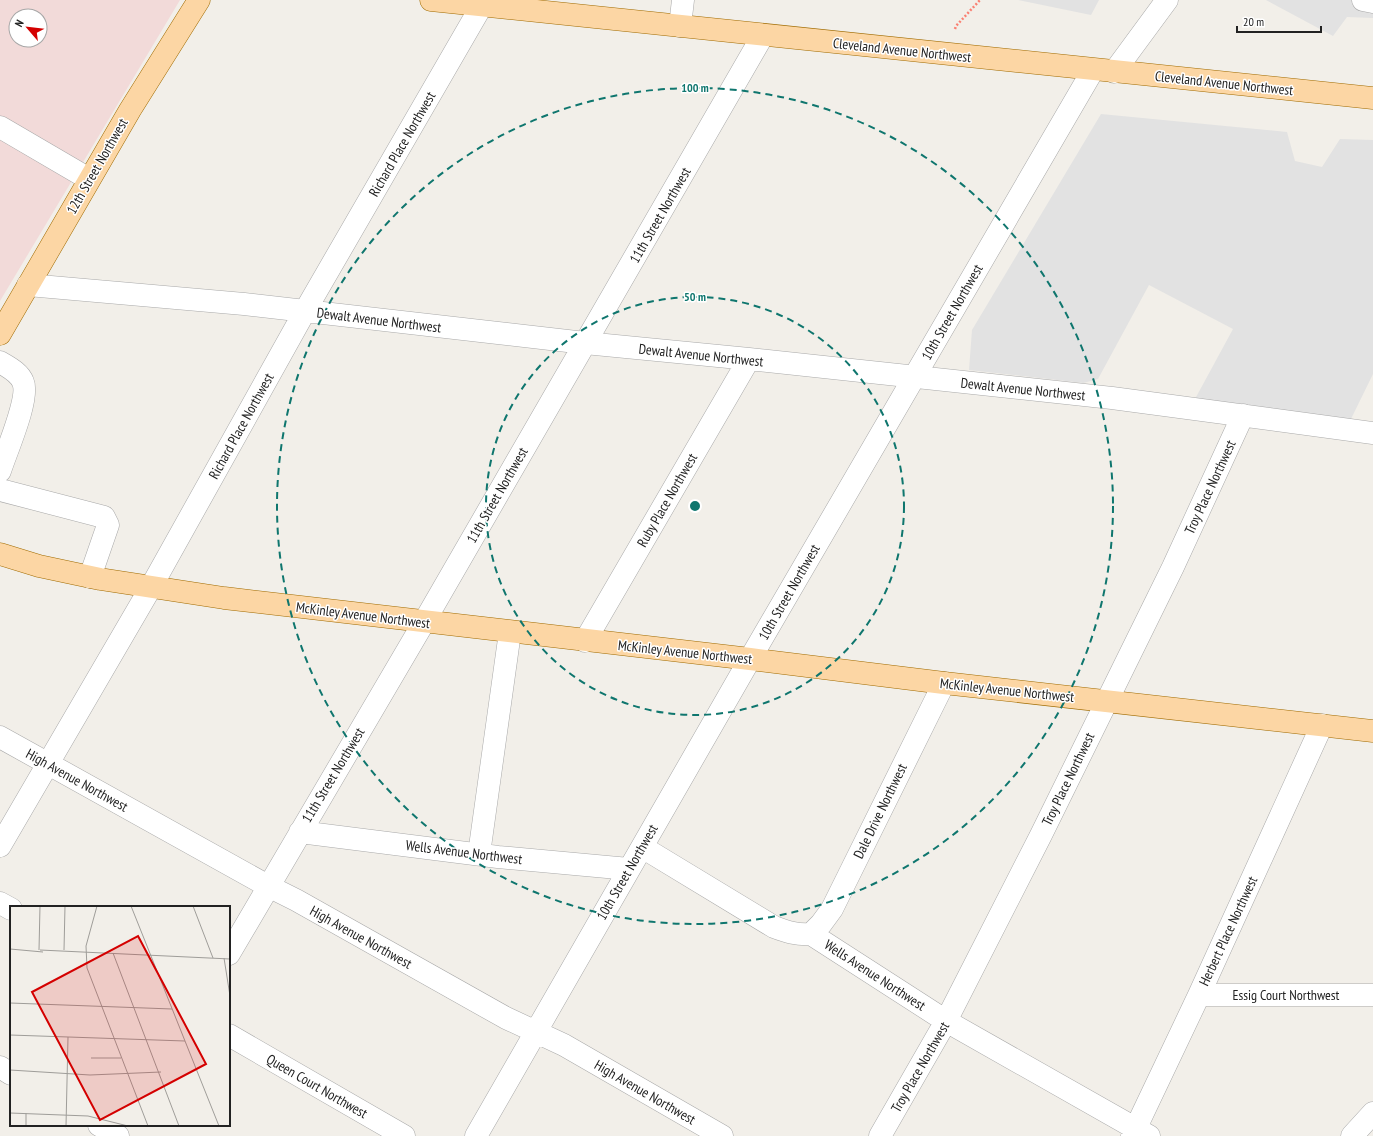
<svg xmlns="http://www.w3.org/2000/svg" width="1373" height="1136" font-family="'PT Sans Narrow',sans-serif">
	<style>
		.commercial { fill: #f2dad9; fill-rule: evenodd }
		.parking { fill: #e2e2e2 }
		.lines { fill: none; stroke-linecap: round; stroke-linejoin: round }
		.minor-casing { stroke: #a9a9a9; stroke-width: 23 }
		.major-casing { stroke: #a06b00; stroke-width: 23 }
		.path { stroke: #fa8072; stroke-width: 2.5; stroke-dasharray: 2 2; stroke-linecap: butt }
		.minor { stroke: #fff; stroke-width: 22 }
		.major { stroke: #fcd6a4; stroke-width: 22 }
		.ring { fill: none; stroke: #0f766e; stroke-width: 2; stroke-dasharray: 7 5 }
		.labels { text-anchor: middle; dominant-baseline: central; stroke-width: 3; stroke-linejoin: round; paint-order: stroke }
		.street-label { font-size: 14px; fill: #222; stroke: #fff }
		.inset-road { fill: none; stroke: #9f9d99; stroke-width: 1 }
		.view { fill: #d40000; fill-opacity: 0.15; stroke: #d40000; stroke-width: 2 }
		.inset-edge { fill: none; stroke: #222; stroke-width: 2 }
		.centre { fill: #0f766e; stroke: #fff; stroke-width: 2 }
		.ring-label { font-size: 12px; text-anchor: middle; font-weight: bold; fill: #0f766e; stroke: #fff; stroke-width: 3; stroke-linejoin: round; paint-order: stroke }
	</style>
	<rect width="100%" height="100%" fill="#f2efe9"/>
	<!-- commercial -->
	<path class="commercial" d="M0,0H180L0,301ZM16,16H40V40H16Z"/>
	<!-- parking -->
	<path class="parking" d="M1018,0H1099L1091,15Z
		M1266,0H1373V18L1347,17L1333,36Z
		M1101,114L1287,132L1295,161L1322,167L1340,139L1373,140V374L1350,421L1195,399L1233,329L1149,285L1098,379L1083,383L969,370L972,330Z"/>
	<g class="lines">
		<defs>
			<path id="minor" d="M1363,0L1373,2
				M680,26L683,0
				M1114,72L1167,0
				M0,127L89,179
				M28,285L244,304L585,343L749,359L1112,398L1373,433
				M0,362C8,367 19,372 23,382C30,398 6,452 0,471
				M0,490L104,517L108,525L90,577
				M585,641L749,359
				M0,737L268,886L296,900L506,1018L564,1045L722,1136
				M300,832L498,857L629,869
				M0,846L151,587L305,311L482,5
				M642,847L774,927C787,932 797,935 811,934L946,1021L1149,1136
				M479,854L510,632
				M0,903L11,909
				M811,934L821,924L832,909L944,683
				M229,954L424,622L763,35
				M1199,995H1373
				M229,1035L404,1136
				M0,1067L11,1074
				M99,1125L118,1136
				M476,1136L750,659L1093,70
				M880,1136L946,1021L1041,835L1173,567L1243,415
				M1132,1136L1199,995L1322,725
				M1352,1136L1373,1113"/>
			<path id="major" d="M431,0L1373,98
				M0,334L130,110L199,0
				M0,554L39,566L100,579L224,598L750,659L944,683L1373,731"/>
		</defs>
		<!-- minor casing -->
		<use href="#minor" class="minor-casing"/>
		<!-- major casing -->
		<use href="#major" class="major-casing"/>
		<!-- path -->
		<path class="path" d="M955,29L956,26L980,0"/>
		<!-- minor -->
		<use href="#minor" class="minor"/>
		<!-- major -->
		<use href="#major" class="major"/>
	</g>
	<!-- distance rings -->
	<g class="ring">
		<circle cx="695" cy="506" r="209"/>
		<circle cx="695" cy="506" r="418"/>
	</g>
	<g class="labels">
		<!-- street labels -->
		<g class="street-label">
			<text transform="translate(902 50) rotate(6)">Cleveland Avenue Northwest</text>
			<text transform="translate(1224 83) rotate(6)">Cleveland Avenue Northwest</text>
			<text transform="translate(402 144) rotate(-60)">Richard Place Northwest</text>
			<text transform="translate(97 166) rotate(-60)">12th Street Northwest</text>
			<text transform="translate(660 215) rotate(-60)">11th Street Northwest</text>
			<text transform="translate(952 312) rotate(-60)">10th Street Northwest</text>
			<text transform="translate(379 320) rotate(7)">Dewalt Avenue Northwest</text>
			<text transform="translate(701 355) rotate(6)">Dewalt Avenue Northwest</text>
			<text transform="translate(1023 389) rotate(6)">Dewalt Avenue Northwest</text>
			<text transform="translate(241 426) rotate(-61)">Richard Place Northwest</text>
			<text transform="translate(1210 487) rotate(-65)">Troy Place Northwest</text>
			<text transform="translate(497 495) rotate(-60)">11th Street Northwest</text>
			<text transform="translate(667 500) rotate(-60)">Ruby Place Northwest</text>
			<text transform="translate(789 592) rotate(-60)">10th Street Northwest</text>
			<text transform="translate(363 615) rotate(7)">McKinley Avenue Northwest</text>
			<text transform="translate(685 652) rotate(6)">McKinley Avenue Northwest</text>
			<text transform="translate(1007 690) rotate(6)">McKinley Avenue Northwest</text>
			<text transform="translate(333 775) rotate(-59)">11th Street Northwest</text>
			<text transform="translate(1068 779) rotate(-64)">Troy Place Northwest</text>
			<text transform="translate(77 780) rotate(29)">High Avenue Northwest</text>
			<text transform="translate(880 811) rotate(-64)">Dale Drive Northwest</text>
			<text transform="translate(464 852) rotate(7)">Wells Avenue Northwest</text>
			<text transform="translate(627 872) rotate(-60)">10th Street Northwest</text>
			<text transform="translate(1228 931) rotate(-65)">Herbert Place Northwest</text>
			<text transform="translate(361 937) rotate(29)">High Avenue Northwest</text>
			<text transform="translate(875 975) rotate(33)">Wells Avenue Northwest</text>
			<text x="1286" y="995">Essig Court Northwest</text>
			<text transform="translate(920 1067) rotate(-60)">Troy Place Northwest</text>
			<text transform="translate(317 1086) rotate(30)">Queen Court Northwest</text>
			<text transform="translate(645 1092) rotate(30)">High Avenue Northwest</text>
		</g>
	</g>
	<!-- overview -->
	<g transform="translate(10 906)">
		<rect width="220" height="220" fill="#f2efe9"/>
		<path class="inset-road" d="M87,0L76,40L77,62L138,220M121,0L209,220M183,0L203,52M0,43L33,46M29,44L30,0M30,44L220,53M54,44L55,0M103,47L169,220M214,52L220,90M0,97L162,103M0,129L175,135M81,152H111M0,164L80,169L151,166M0,207L78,210L118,220M16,220V207M56,220L58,131"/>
		<path class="view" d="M128,30L196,158L90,214L22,86Z"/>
		<rect width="220" height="220" class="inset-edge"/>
	</g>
	<circle cx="695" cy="506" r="6" class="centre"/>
	<g class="ring-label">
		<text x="695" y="92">100 m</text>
		<text x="695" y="301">50 m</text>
	</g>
	<!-- north arrow -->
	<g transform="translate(28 28) rotate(298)"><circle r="19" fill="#ffffff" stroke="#a7a7a7"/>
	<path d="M0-3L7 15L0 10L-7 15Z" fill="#d40000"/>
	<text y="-6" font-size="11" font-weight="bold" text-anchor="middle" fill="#222222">N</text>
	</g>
	<!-- scale -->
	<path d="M1237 26v6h84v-6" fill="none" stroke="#222222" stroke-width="2"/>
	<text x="1243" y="26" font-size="12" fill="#222222" stroke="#ffffff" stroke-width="3" paint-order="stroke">20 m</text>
</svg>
